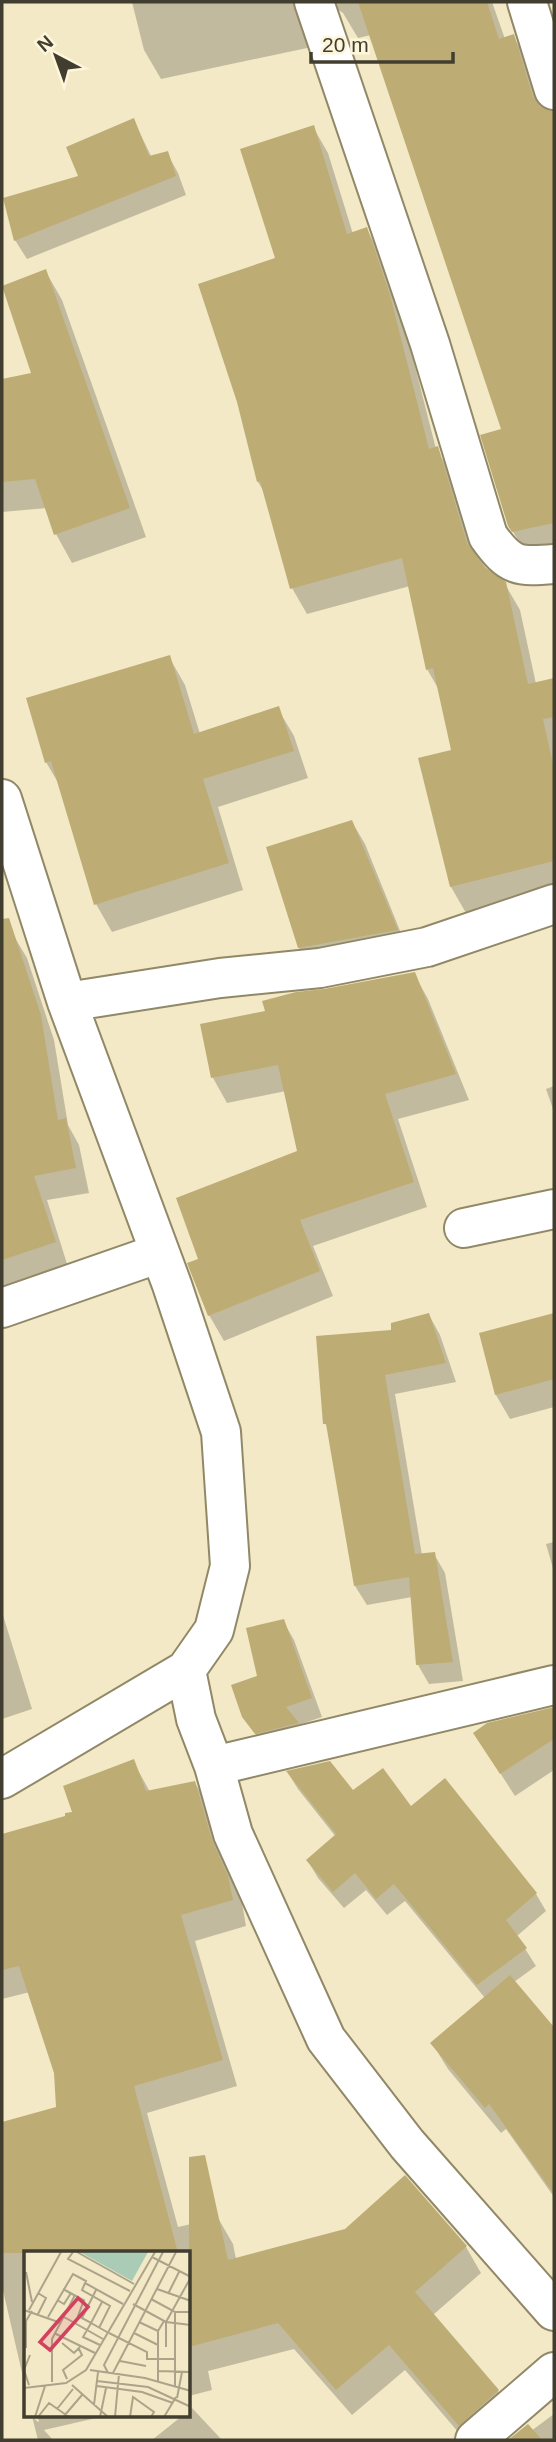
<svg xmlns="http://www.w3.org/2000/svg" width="556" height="2442" font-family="Helvetica,sans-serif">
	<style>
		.shadow { fill: #0003 }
		.building { fill: #bdad75 }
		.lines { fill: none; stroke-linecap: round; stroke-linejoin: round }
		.minor-casing { stroke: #918867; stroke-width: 42 }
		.minor { stroke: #fff; stroke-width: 38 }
		.inset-road { fill: none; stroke: #aca48a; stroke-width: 2 }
		.view { fill: #d2425f; fill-opacity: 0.15; stroke: #d2425f; stroke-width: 3.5 }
		.inset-edge { fill: none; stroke: #413d2f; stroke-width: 3.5 }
	</style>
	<rect width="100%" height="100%" fill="#f3e9c6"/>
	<!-- shadow -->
	<path class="shadow" d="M132,2H492L505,39L513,36L530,65L543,110L552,113L554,116V143L540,146L554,188V555H527L509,525L504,430L371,35L358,38L343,13L337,9L312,47L161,79L144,50Z
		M134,121L152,158L167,153L178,173L186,195L27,259L15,240Z
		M313,127L328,153L353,234L367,230L381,255L404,323L436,449L452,474L478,561L485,570L505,584L520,610L536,684L554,680V896L546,892L466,913L451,887L420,759L453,751L439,690L427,669L410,586L307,614L292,588L266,495L258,482L238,402Z
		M46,272L62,300L146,537L72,563L56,534L47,508L2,512V381L34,374Z
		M169,657L185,685L200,734L278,709L294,736L308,778L218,807L243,890L112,932L96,904L60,786L46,762Z
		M352,822L365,844L409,953L312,970L299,948Z
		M12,933L27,958L54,1040L68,1125L79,1145L89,1193L47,1200L68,1267L2,1289V937Z
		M414,974L428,999L469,1100L398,1119L427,1207L313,1246L333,1296L224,1341L209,1315L200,1260L299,1153L286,1091L227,1103L213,1078L202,1026L267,1012Z
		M554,1086V1112L546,1089Z
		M554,1314V1407L510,1419L496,1395L481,1334Z
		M429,1315L440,1335L456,1382L395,1394L422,1555L434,1554L445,1573L463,1681L429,1684L418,1665L412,1597L367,1605L355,1586L329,1430L325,1423L393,1331Z
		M554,1542V1572L546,1544Z
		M2,1612L32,1709L2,1719Z
		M283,1621L294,1640L322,1717L298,1725L308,1742L268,1752L243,1716Z
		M554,1709V1770L515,1796L475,1734L488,1725Z
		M133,1761L150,1792L195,1783L210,1809L226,1868L242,1903L246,1926L195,1941L237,2086L147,2113L178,2227L218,2218L233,2244L236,2259L466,2247L481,2273L433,2315L498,2391L513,2417L465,2440L405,2370L352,2415L294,2349L208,2371L212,2390L189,2396V2253H26V2390L2,2286V2124L64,2107L66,2103L30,1992L2,1999V1836L67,1817Z
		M288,1773L410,1809L536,1894L546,1911L517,1936L536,1966L514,1982L554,2030V2197L506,2129L501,2133L448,2069L432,2043L485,1998L405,1901L387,1915L366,1890L344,1908L318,1878L308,1861L336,1837L298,1789Z
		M192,2408L222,2440H152L182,2416H189V2410Z
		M554,2414V2440H510L527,2426L531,2431Z
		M32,2416L38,2422L39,2421L36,2416H105L44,2430L53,2440H38Z"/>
	<!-- building -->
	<path class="building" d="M358,2H487L499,39L514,34L533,97L540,106L554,111V523L512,532L508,526L480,435L501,429Z
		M134,118L149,156L168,151L176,176L14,241L3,198L78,176L66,147Z
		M314,125L347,234L367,227L390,295L429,449L438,446L467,543L486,568L506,582L528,684L554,678V717L543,719L554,769V861L450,887L418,758L451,750L433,668L426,670L402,558L290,589L260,481L257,482L237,402L198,284L275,258L240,149Z
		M46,269L130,508L54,535L35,479L2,482V379L31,373L2,286Z
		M170,655L194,734L279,706L294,751L203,779L229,863L94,905L51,761L45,763L26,698Z
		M352,820L398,930L298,948L266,847Z
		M9,918L41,1015L58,1120L66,1118L76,1168L34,1176L56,1242L2,1260V919Z
		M415,972L456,1074L385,1094L414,1182L300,1220L320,1271L208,1316L187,1263L198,1259L176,1198L297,1151L278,1065L211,1078L200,1024L265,1011L262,1001L296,992L324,989Z
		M429,1313L446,1363L385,1375L415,1554L435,1552L453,1662L416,1665L409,1577L354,1586L326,1424H323L316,1336L391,1330V1323Z
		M554,1313V1379L495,1395L479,1333Z
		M284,1619L312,1698L286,1707L299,1723L255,1734L242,1717L231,1685L257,1676L246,1628Z
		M554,1707V1739L500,1774L473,1733L487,1723Z
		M134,1759L146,1791L195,1781L212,1840L228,1876L233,1900L181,1915L223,2060L134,2086L178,2253H2V2122L56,2107L54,2073L19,1966L2,1970V1834L65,1816V1813L72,1812L63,1786Z
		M330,1761L353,1790L383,1768L411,1806L445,1778L537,1893L506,1920L527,1948L477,1985L394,1884L376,1899L355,1873L333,1892L306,1860L336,1834L286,1771Z
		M510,1975L554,2027V2194L489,2104L485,2108L430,2043Z
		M205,2155L228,2260L345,2229L405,2175L467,2246L415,2292L499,2390L459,2426L389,2345L336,2390L278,2323L189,2347V2157Z
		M528,2424L542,2440H508Z"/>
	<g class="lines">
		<defs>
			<path id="minor" d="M314,2L430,344L488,536C510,567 518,567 554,564
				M527,2L554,90
				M2,799L67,1002L172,1285L221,1432L230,1566L214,1630L186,1670L2,1779
				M67,1002L220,978L320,968L427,947L554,904
				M464,1228L554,1209
				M2,1308L160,1253
				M186,1670L196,1719L214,1766L233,1834L326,2039L407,2144L554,2311
				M214,1766L554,1685
				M475,2440L554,2372"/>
		</defs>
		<!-- minor casing -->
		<use href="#minor" class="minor-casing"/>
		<!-- minor -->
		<use href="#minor" class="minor"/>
	</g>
	<!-- overview -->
	<g transform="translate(24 2251)">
		<rect width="166" height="166" fill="#f3e9c6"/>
		<path d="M56,1H124L108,30Z" fill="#aaccb7"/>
		<path class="inset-road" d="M49,1L44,8L106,40M53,1L110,33M128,6L167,26M2,21L8,51M61,32L99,53M39,38L61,50M133,38L167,50M14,42L22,47L14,63M144,43L155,21M127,48L151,61H167M33,49L40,53L47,42M60,49L54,65L67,72L78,51M109,53L142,71L167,74M0,59L37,72M5,59L37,1M151,61V136M24,66L49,23L62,30L58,39L86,55L75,77M40,66L79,88M58,67L72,39M115,71L134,80M30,82L71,102M85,82L123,101V108H150M110,82L134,94M38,92L50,102L56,96M76,94L59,86L67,72L83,81M142,96V71L167,26M2,97V70L8,60M96,110L122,115M66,119L121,127L167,140M134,120L167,121M84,122L80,114L139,1M89,122L152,1M43,128L39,119L58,104L55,98M73,130L124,136L167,156M134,130V80L140,70M28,131V88L51,44M5,134L0,119L6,104M48,134L84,166M73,135L118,141L149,152M0,137L42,132L62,119L131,1M153,147L158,121M70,154L74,121M33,158L49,138M40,165L58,144M11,166L21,135M14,166L25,152L45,166M76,166L82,137M91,166L95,123M106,166L109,146L130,161L127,166M140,166L152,146"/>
		<path class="view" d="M54,47L64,56L26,99L16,91Z"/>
		<rect width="166" height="166" class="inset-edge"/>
	</g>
	<!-- border -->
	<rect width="556" height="2442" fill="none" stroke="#413d2f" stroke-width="7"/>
	<!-- north arrow -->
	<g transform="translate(56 56) rotate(319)" stroke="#fef6da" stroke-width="5" paint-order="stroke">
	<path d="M0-5L12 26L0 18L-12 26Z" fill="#413d2f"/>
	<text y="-10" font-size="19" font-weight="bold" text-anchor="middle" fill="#413d2f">N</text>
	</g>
	<!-- scale -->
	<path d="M311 52v10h142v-10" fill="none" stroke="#413d2f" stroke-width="3.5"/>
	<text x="322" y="52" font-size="21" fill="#413d2f" stroke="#fef6da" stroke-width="5" paint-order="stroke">20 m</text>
</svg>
